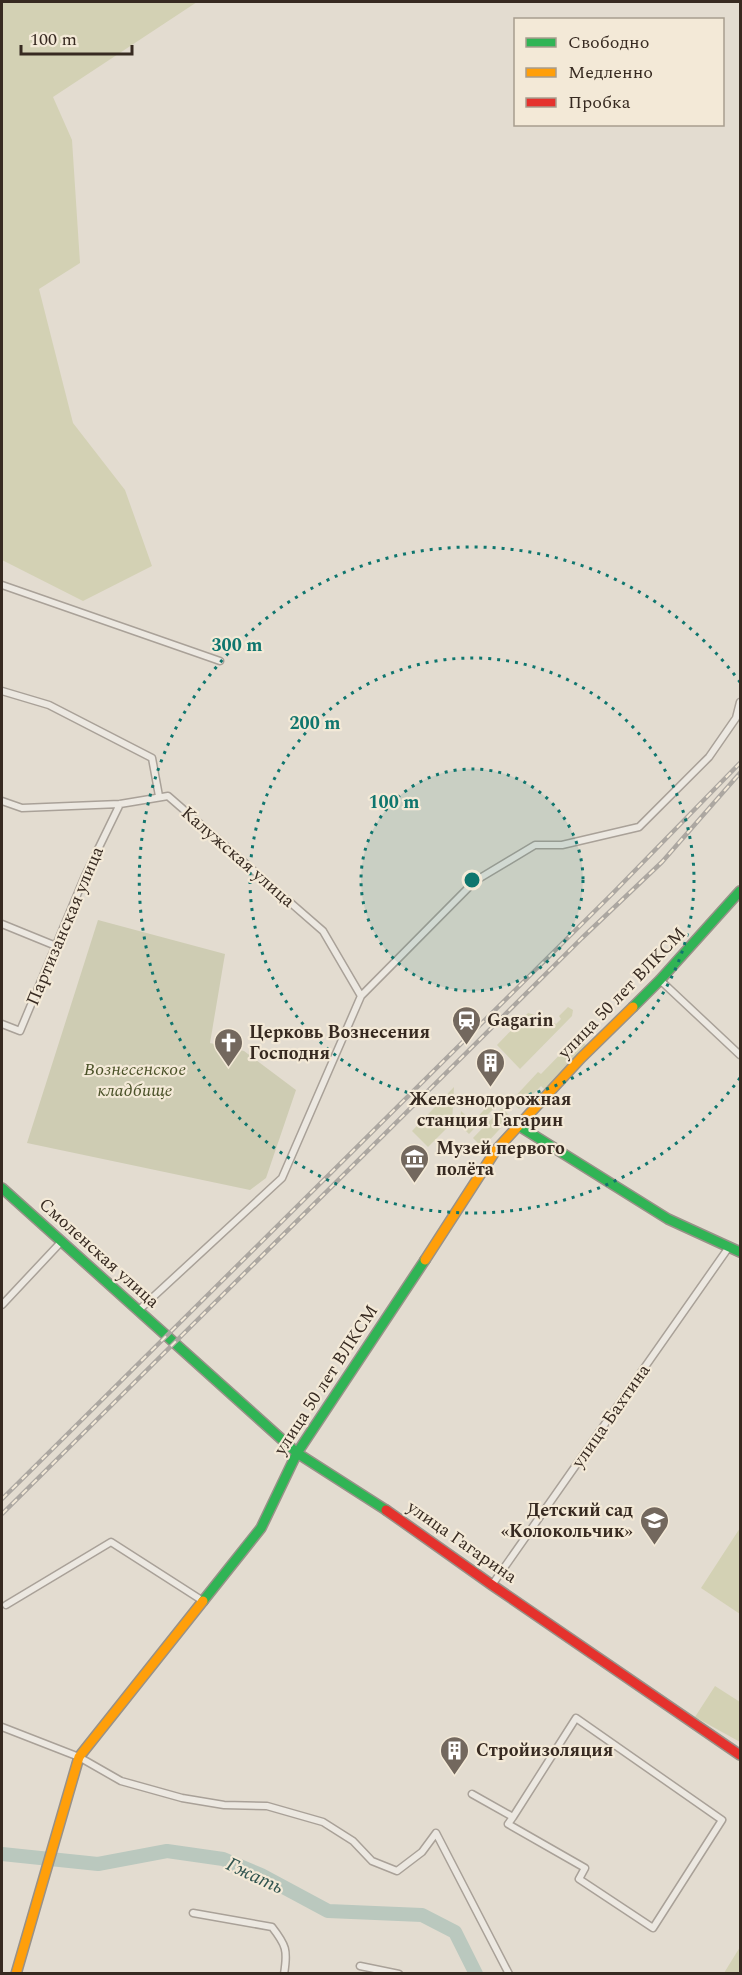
<svg xmlns="http://www.w3.org/2000/svg" width="742" height="1975" font-family="Spectral,serif">
	<style>
		.green { fill: #d3d1b4 }
		.cemetery { fill: #ceccb3 }
		.lines { fill: none; stroke-linecap: round; stroke-linejoin: round }
		.river { stroke: #bac8be; stroke-width: 14 }
		.street-casing { stroke: #a9a198; stroke-width: 9 }
		.fast-casing { stroke: #989188; stroke-width: 12 }
		.slow-casing { stroke: #989188; stroke-width: 12 }
		.jam-casing { stroke: #989188; stroke-width: 12 }
		.street { stroke: #ece8e1; stroke-width: 6 }
		.fast { stroke: #30b455; stroke-width: 9 }
		.slow { stroke: #ff9f0a; stroke-width: 9 }
		.jam { stroke: #e5322d; stroke-width: 9 }
		.rail-casing { stroke: #aca7a1; stroke-width: 4.5 }
		.rail { stroke: #f3e9d7; stroke-width: 2; stroke-dasharray: 7; stroke-linecap: butt }
		.ring { fill: none; stroke: #0f766e; stroke-width: 3; stroke-dasharray: 3 6 }
		.labels { text-anchor: middle; dominant-baseline: central; stroke-width: 4.5; stroke-linejoin: round; paint-order: stroke }
		.street-label { font-size: 18px; fill: #372a21; stroke: #f3e9d7 }
		.poi-label { font-size: 18px; font-weight: bold; fill: #372a21; stroke: #f3e9d7; text-anchor: start }
		.park-label { font-size: 18px; font-style: italic; fill: #4b5229; stroke: #f3e9d7 }
		.water-label { font-size: 20px; font-style: italic; fill: #325550; stroke: #f3e9d7 }
		.centre { fill: #0f766e; stroke: #f3e9d7; stroke-width: 3 }
		.ring-label { font-size: 18px; text-anchor: middle; font-weight: bold; fill: #0f766e; stroke: #f3e9d7; stroke-width: 4.5; stroke-linejoin: round; paint-order: stroke }
	</style>
	<rect width="100%" height="100%" fill="#e3dcd0"/>
	<!-- green -->
	<path class="green" d="M2,2H197L53,97L72,140L80,263L39,289L73,423L125,490L152,566L83,601L2,560Z
		M568,1007L573,1010L572,1016L520,1069L497,1045L528,1013L539,1016L549,1026L553,1022L556,1024L561,1019L559,1016Z
		M577,1037L586,1045L544,1089L541,1086L519,1109L511,1101L538,1072L541,1074Z
		M454,1087L452,1123L428,1147L412,1131Z
		M492,1101L497,1105L469,1134L460,1125L461,1111L473,1122Z
		M502,1108L511,1117L485,1145H480L473,1138Z
		M740,1528V1614L701,1588Z
		M715,1686L740,1702V1742L695,1717Z
		M740,1947V1973H724Z"/>
	<!-- cemetery -->
	<path class="cemetery" d="M98,920L225,954L210,1043L244,1051L296,1090L266,1178L250,1190L27,1143Z"/>
	<g class="lines">
		<!-- river -->
		<path class="river" d="M2,1854L98,1864L167,1851L223,1859L261,1875L328,1911L422,1915L455,1932L476,1974"/>
		<defs>
			<path id="street" d="M2,585L220,661
				M2,691L49,705L152,758L159,796
				M2,801L22,808L120,804L168,796L323,931L361,996
				M2,924L56,946
				M660,980L740,1055
				M2,1024L20,1031L85,876L120,804
				M2,1305L62,1241
				M139,1310L282,1178L361,996L475,881L535,845H562L639,827L709,757L736,718L740,702
				M492,1585L729,1247
				M6,1605L111,1542L203,1601
				M2,1727L79,1757L121,1781L182,1798L224,1805L267,1806L323,1822L353,1841L372,1861L397,1871L422,1852L436,1833L509,1974
				M472,1794L513,1817L576,1718L722,1820L653,1928L579,1879L585,1868L508,1824L513,1817
				M193,1913L272,1927C286,1945 288,1950 284,1974
				M360,1966L399,1974"/>
			<path id="fast" d="M633,1007L660,980L740,891
				M519,1126L668,1219L740,1252
				M2,1188L297,1453L386,1510
				M203,1601L261,1528L297,1453L425,1260"/>
			<path id="slow" d="M425,1260L496,1150L581,1058L633,1007
				M16,1974L79,1757L203,1601"/>
			<path id="jam" d="M386,1510L492,1585L740,1755"/>
		</defs>
		<!-- street casing -->
		<use href="#street" class="street-casing"/>
		<!-- fast casing -->
		<use href="#fast" class="fast-casing"/>
		<!-- slow casing -->
		<use href="#slow" class="slow-casing"/>
		<!-- jam casing -->
		<use href="#jam" class="jam-casing"/>
		<!-- street -->
		<use href="#street" class="street"/>
		<!-- fast -->
		<use href="#fast" class="fast"/>
		<!-- slow -->
		<use href="#slow" class="slow"/>
		<!-- jam -->
		<use href="#jam" class="jam"/>
		<defs>
			<path id="rail" d="M2,1499L613,893L740,763
				M2,1514L582,938L662,862L740,773"/>
		</defs>
		<!-- rail casing -->
		<use href="#rail" class="rail-casing"/>
		<!-- rail -->
		<use href="#rail" class="rail"/>
	</g>
	<!-- distance rings -->
	<circle cx="472" cy="880" r="111" fill="#0f766e" fill-opacity=".12"/>
	<g class="ring">
		<circle cx="472" cy="880" r="111"/>
		<circle cx="472" cy="880" r="222"/>
		<path d="M740 1078A333 333 0 1 1 740 682"/>
	</g>
	<!-- icons -->
	<defs>
		<symbol id="station-pin" viewBox="-11 -11 22 30"><path d="M0 17L-7.5 6A9.5 9.5 0 1 1 7.5 6Z" fill="#73685e" stroke="#f3e9d7"/><path d="M-3-6H3Q5-6 5-4V2Q5 4 3 4L4.5 6H3L1.5 4h-3L-3 6H-4.5L-3 4Q-5 4-5 2V-4Q-5-6-3-6ZM-3.5-4v3h7v-3ZM-3.5 1v1.5H-2V1ZM2 1v1.5H3.5V1Z" fill="#fff"/></symbol>
		<symbol id="church-pin" viewBox="-11 -11 22 30"><path d="M0 17L-7.5 6A9.5 9.5 0 1 1 7.5 6Z" fill="#73685e" stroke="#f3e9d7"/><path d="M-1.2-6h2.4v3.5h3.3v2.4h-3.3V6h-2.4V-.1h-3.3v-2.4h3.3Z" fill="#fff"/></symbol>
		<symbol id="building-pin" viewBox="-11 -11 22 30"><path d="M0 17L-7.5 6A9.5 9.5 0 1 1 7.5 6Z" fill="#73685e" stroke="#f3e9d7"/><path d="M-4-6H4V6H1V3H-1V6H-4ZM-2.5-4.3h1.7v1.8h-1.7ZM.8-4.3h1.7v1.8H.8ZM-2.5-1h1.7V.8h-1.7ZM.8-1h1.7V.8H.8Z" fill="#fff"/></symbol>
		<symbol id="museum-pin" viewBox="-11 -11 22 30"><path d="M0 17L-7.5 6A9.5 9.5 0 1 1 7.5 6Z" fill="#73685e" stroke="#f3e9d7"/><path d="M0-6L6-3V-2H-6V-3ZM-5-1h2V3h-2ZM-1-1h2V3h-2ZM3-1h2V3H3ZM-6 4H6V6H-6Z" fill="#fff"/></symbol>
		<symbol id="school-pin" viewBox="-11 -11 22 30"><path d="M0 17L-7.5 6A9.5 9.5 0 1 1 7.5 6Z" fill="#73685e" stroke="#f3e9d7"/><path d="M0-5L7-2L0 1L-7-2ZM-4 1L0 2.5L4 1V4Q0 6-4 4Z" fill="#fff"/></symbol>
	</defs>
	<g fill-rule="evenodd">
		<use href="#station-pin" x="450" y="1004" width="33" height="45"/>
		<use href="#church-pin" x="212" y="1026" width="33" height="45"/>
		<use href="#building-pin" x="474" y="1046" width="33" height="45"/>
		<use href="#museum-pin" x="398" y="1142" width="33" height="45"/>
		<use href="#school-pin" x="638" y="1504" width="33" height="45"/>
		<use href="#building-pin" x="438" y="1734" width="33" height="45"/>
	</g>
	<g class="labels">
		<!-- street labels -->
		<g class="street-label">
			<text transform="translate(238 857) rotate(41)">Калужская улица</text>
			<text transform="translate(65 926) rotate(-67)">Партизанская улица</text>
			<text transform="translate(622 993) rotate(-46)">улица 50 лет ВЛКСМ</text>
			<text transform="translate(99 1253) rotate(42)">Смоленская улица</text>
			<text transform="translate(326 1380) rotate(-57)">улица 50 лет ВЛКСМ</text>
			<text transform="translate(611 1416) rotate(-55)">улица Бахтина</text>
			<text transform="translate(462 1542) rotate(35)">улица Гагарина</text>
		</g>
		<!-- poi labels -->
		<g class="poi-label">
			<text x="487" y="1020">Gagarin</text>
			<text x="249" y="1032">Церковь Вознесения<tspan x="249" dy="21">Господня</tspan></text>
			<text x="490" y="1099" text-anchor="middle">Железнодорожная<tspan x="490" dy="21">станция Гагарин</tspan></text>
			<text x="436" y="1148">Музей первого<tspan x="436" dy="21">полёта</tspan></text>
			<text x="633" y="1510" text-anchor="end">Детский сад<tspan x="633" dy="21">«Колокольчик»</tspan></text>
			<text x="476" y="1750">Стройизоляция</text>
		</g>
		<!-- park labels -->
		<g class="park-label">
			<text x="135" y="1069">Вознесенское<tspan x="135" dy="21">кладбище</tspan></text>
		</g>
		<!-- water labels -->
		<g class="water-label">
			<text transform="translate(255 1876) rotate(25)">Гжать</text>
		</g>
	</g>
	<circle cx="472" cy="880" r="9" class="centre"/>
	<g class="ring-label">
		<text x="237" y="651">300 m</text>
		<text x="315" y="729">200 m</text>
		<text x="394" y="808">100 m</text>
	</g>
	<!-- border -->
	<rect width="742" height="1975" fill="none" stroke="#372a21" stroke-width="6"/>
	<!-- legend -->
	<rect x="514" y="18" width="210" height="108" fill="#f3e9d7" stroke="#a89d8e" stroke-width="1.5"/>
	<rect x="526" y="38" width="30" height="9" fill="#30b455" stroke="#a89d8e" stroke-width="1.5"/>
	<text x="568" y="48" font-size="18" fill="#372a21">Свободно</text>
	<rect x="526" y="68" width="30" height="9" fill="#ff9f0a" stroke="#a89d8e" stroke-width="1.5"/>
	<text x="568" y="78" font-size="18" fill="#372a21">Медленно</text>
	<rect x="526" y="98" width="30" height="9" fill="#e5322d" stroke="#a89d8e" stroke-width="1.5"/>
	<text x="568" y="108" font-size="18" fill="#372a21">Пробка</text>
	<!-- scale -->
	<path d="M21 45v9h111v-9" fill="none" stroke="#372a21" stroke-width="3"/>
	<text x="30" y="45" font-size="18" fill="#372a21" stroke="#f3e9d7" stroke-width="4.5" paint-order="stroke">100 m</text>
</svg>
